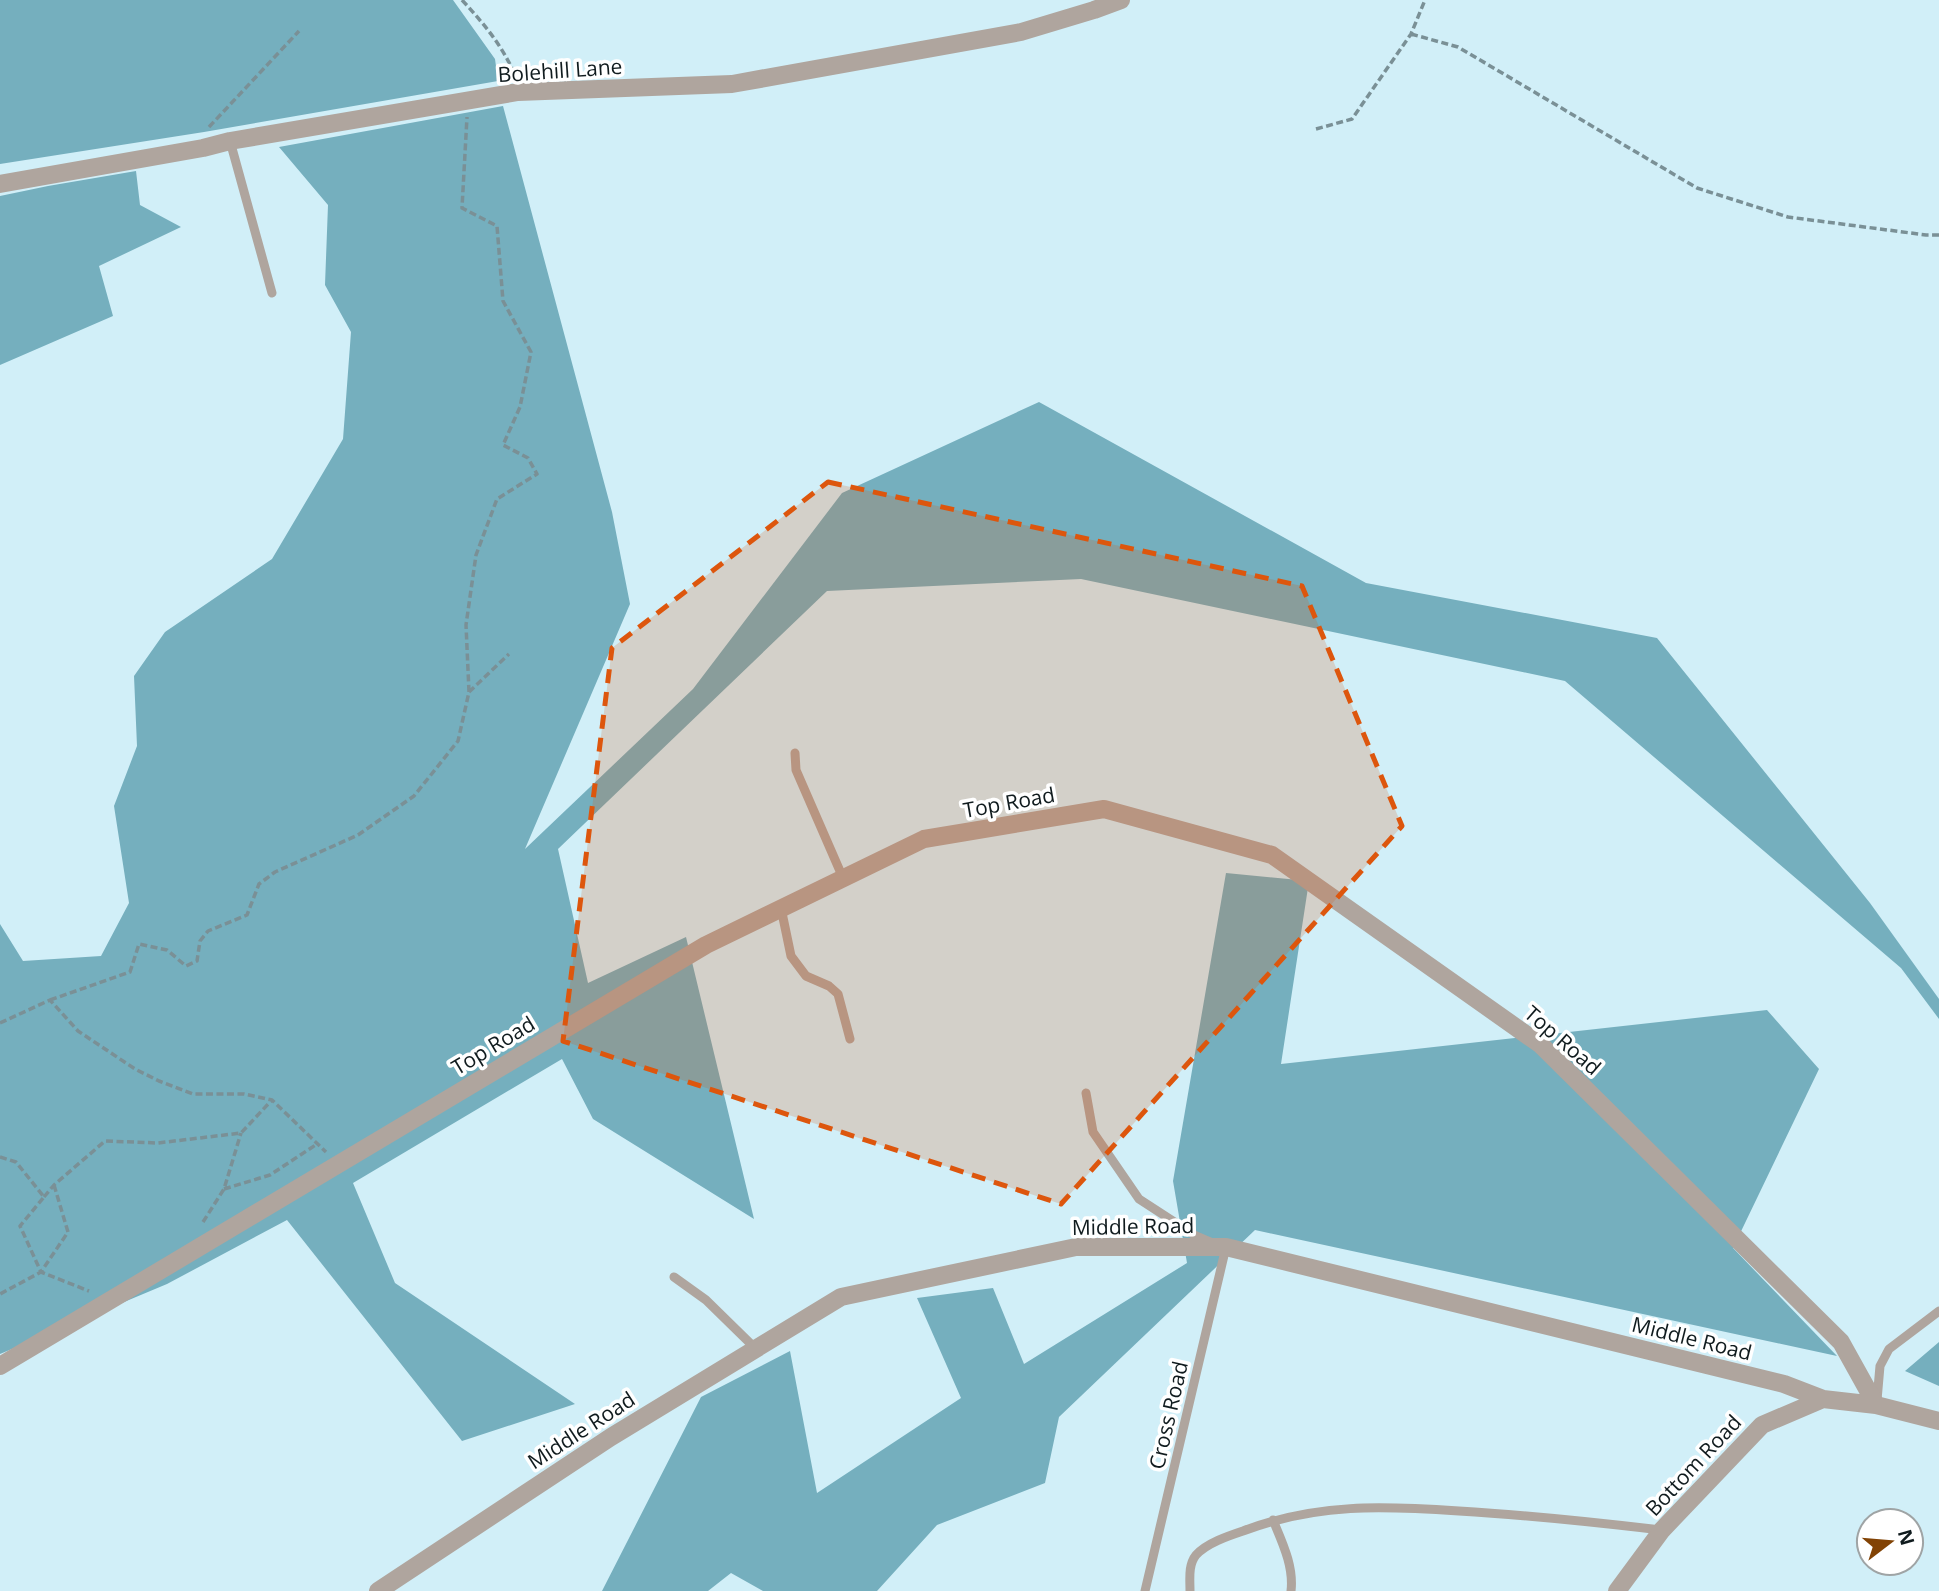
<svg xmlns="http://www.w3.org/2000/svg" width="1939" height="1591" font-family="'Open Sans',sans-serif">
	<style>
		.forest { fill: #75afbe }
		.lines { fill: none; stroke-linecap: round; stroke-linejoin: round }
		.path { stroke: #7a9096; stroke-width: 3.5; stroke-dasharray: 7 3.5; stroke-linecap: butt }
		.service { stroke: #afa59e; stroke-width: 9 }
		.minor { stroke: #afa59e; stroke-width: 18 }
		.marked { fill: #dd560d; fill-opacity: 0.2; stroke: #dd560d; stroke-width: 5; stroke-dasharray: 14 9; stroke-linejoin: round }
		.labels { text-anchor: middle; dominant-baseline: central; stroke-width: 7; stroke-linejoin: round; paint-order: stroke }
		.street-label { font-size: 21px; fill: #101b1e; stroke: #fff }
	</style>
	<rect width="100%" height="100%" fill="#d1eff8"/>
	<!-- forest -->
	<path class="forest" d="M0,0H453L495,59L498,81L204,132L0,164Z
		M503,106L612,512L630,604L525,849L693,689L842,493L1039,402L1366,583L1657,638L1870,903L1939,999V1019L1901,968L1565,681L1081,579L827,591L558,849L588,983L686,937L754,1219L593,1119L562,1059L353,1183L395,1283L575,1404L462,1441L287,1220L167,1284L0,1354V924L23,961L101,956L129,903L114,806L137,746L134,676L165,632L272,559L343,439L351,332L325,285L328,205L279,147Z
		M136,171L140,205L181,227L99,266L113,316L0,365V196L48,186Z
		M1226,873L1309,881L1281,1064L1767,1010L1819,1069L1733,1248L1837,1356L1255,1230L1059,1417L1045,1483L937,1525L877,1591H763L731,1573L708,1591H602L701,1397L790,1351L817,1493L961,1398L917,1298L993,1288L1024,1364L1187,1263L1173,1181Z
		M1939,1342V1386L1905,1371Z"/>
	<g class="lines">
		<!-- path -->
		<path class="path" d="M462,0C484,24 502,45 515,75
			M1411,34L1458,47L1697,188L1788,217L1926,235H1939
			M209,127L299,31
			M1316,129L1352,119L1411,34L1425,0
			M469,692L509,654
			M50,1000L130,972L139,944L167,950L186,966L197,961L200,941L208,931L247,915L259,884L275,872L358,835L414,796L458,741L469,692L466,625L476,555L497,499L537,474L528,458L503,445L520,407L531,352L503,301L497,226L462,208L467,117
			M0,1023L50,1000L78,1031L135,1069L159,1081L193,1094H244L272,1100L326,1152
			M0,1157L16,1162L44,1197L20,1226L41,1272L0,1294
			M54,1185L68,1232L41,1272L89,1291
			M224,1189L270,1175L317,1144
			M44,1197L54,1185L105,1141L158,1143L241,1133L271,1101
			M203,1222L224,1189L241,1133"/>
		<!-- service -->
		<path class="service" d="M230,141L272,293
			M795,753L796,770L843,878
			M781,908L791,956L806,976L829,986L838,994L850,1039
			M1086,1093L1093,1132L1139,1199L1196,1236L1210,1242
			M674,1277L706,1300L756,1349
			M1877,1400L1880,1366L1889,1349L1939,1311
			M1273,1520C1282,1542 1294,1566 1291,1591
			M1145,1591L1226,1247H1224
			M1190,1591C1190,1579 1188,1565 1196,1555C1207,1543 1228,1536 1243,1531C1317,1503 1383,1506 1459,1511C1527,1515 1594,1522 1661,1530"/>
		<!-- minor -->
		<path class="minor" d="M0,184L203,148L230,141L518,92L732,84L1021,32L1094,10L1121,0
			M0,1366L706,945L924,839L1104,809L1272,855L1541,1045L1841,1342L1876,1405
			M378,1591L611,1437L841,1297L1076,1247H1226L1784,1384L1823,1399L1876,1405L1939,1421
			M1617,1591L1662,1530L1762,1425L1823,1399"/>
	</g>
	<!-- marked area -->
	<path class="marked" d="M828,482L1302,586L1402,826L1061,1204L563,1041L612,648Z"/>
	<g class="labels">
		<!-- street labels -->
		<g class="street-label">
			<text transform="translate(560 70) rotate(-4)">Bolehill Lane</text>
			<text transform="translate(1009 802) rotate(-10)">Top Road</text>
			<text transform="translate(1563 1040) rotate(41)">Top Road</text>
			<text transform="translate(493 1045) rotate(-31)">Top Road</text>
			<text transform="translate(1133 1226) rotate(-1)">Middle Road</text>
			<text transform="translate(1692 1338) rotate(14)">Middle Road</text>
			<text transform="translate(1168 1415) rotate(-77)">Cross Road</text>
			<text transform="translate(581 1430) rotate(-33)">Middle Road</text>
			<text transform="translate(1693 1465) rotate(-47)">Bottom Road</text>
		</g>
	</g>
	<!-- north arrow -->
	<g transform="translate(1890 1542) rotate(74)"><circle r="33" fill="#ffffff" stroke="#9fa4a5" stroke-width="2"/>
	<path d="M0-5L12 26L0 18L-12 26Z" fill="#824305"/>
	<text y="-10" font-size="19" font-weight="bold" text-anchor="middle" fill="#101b1e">N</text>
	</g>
</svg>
